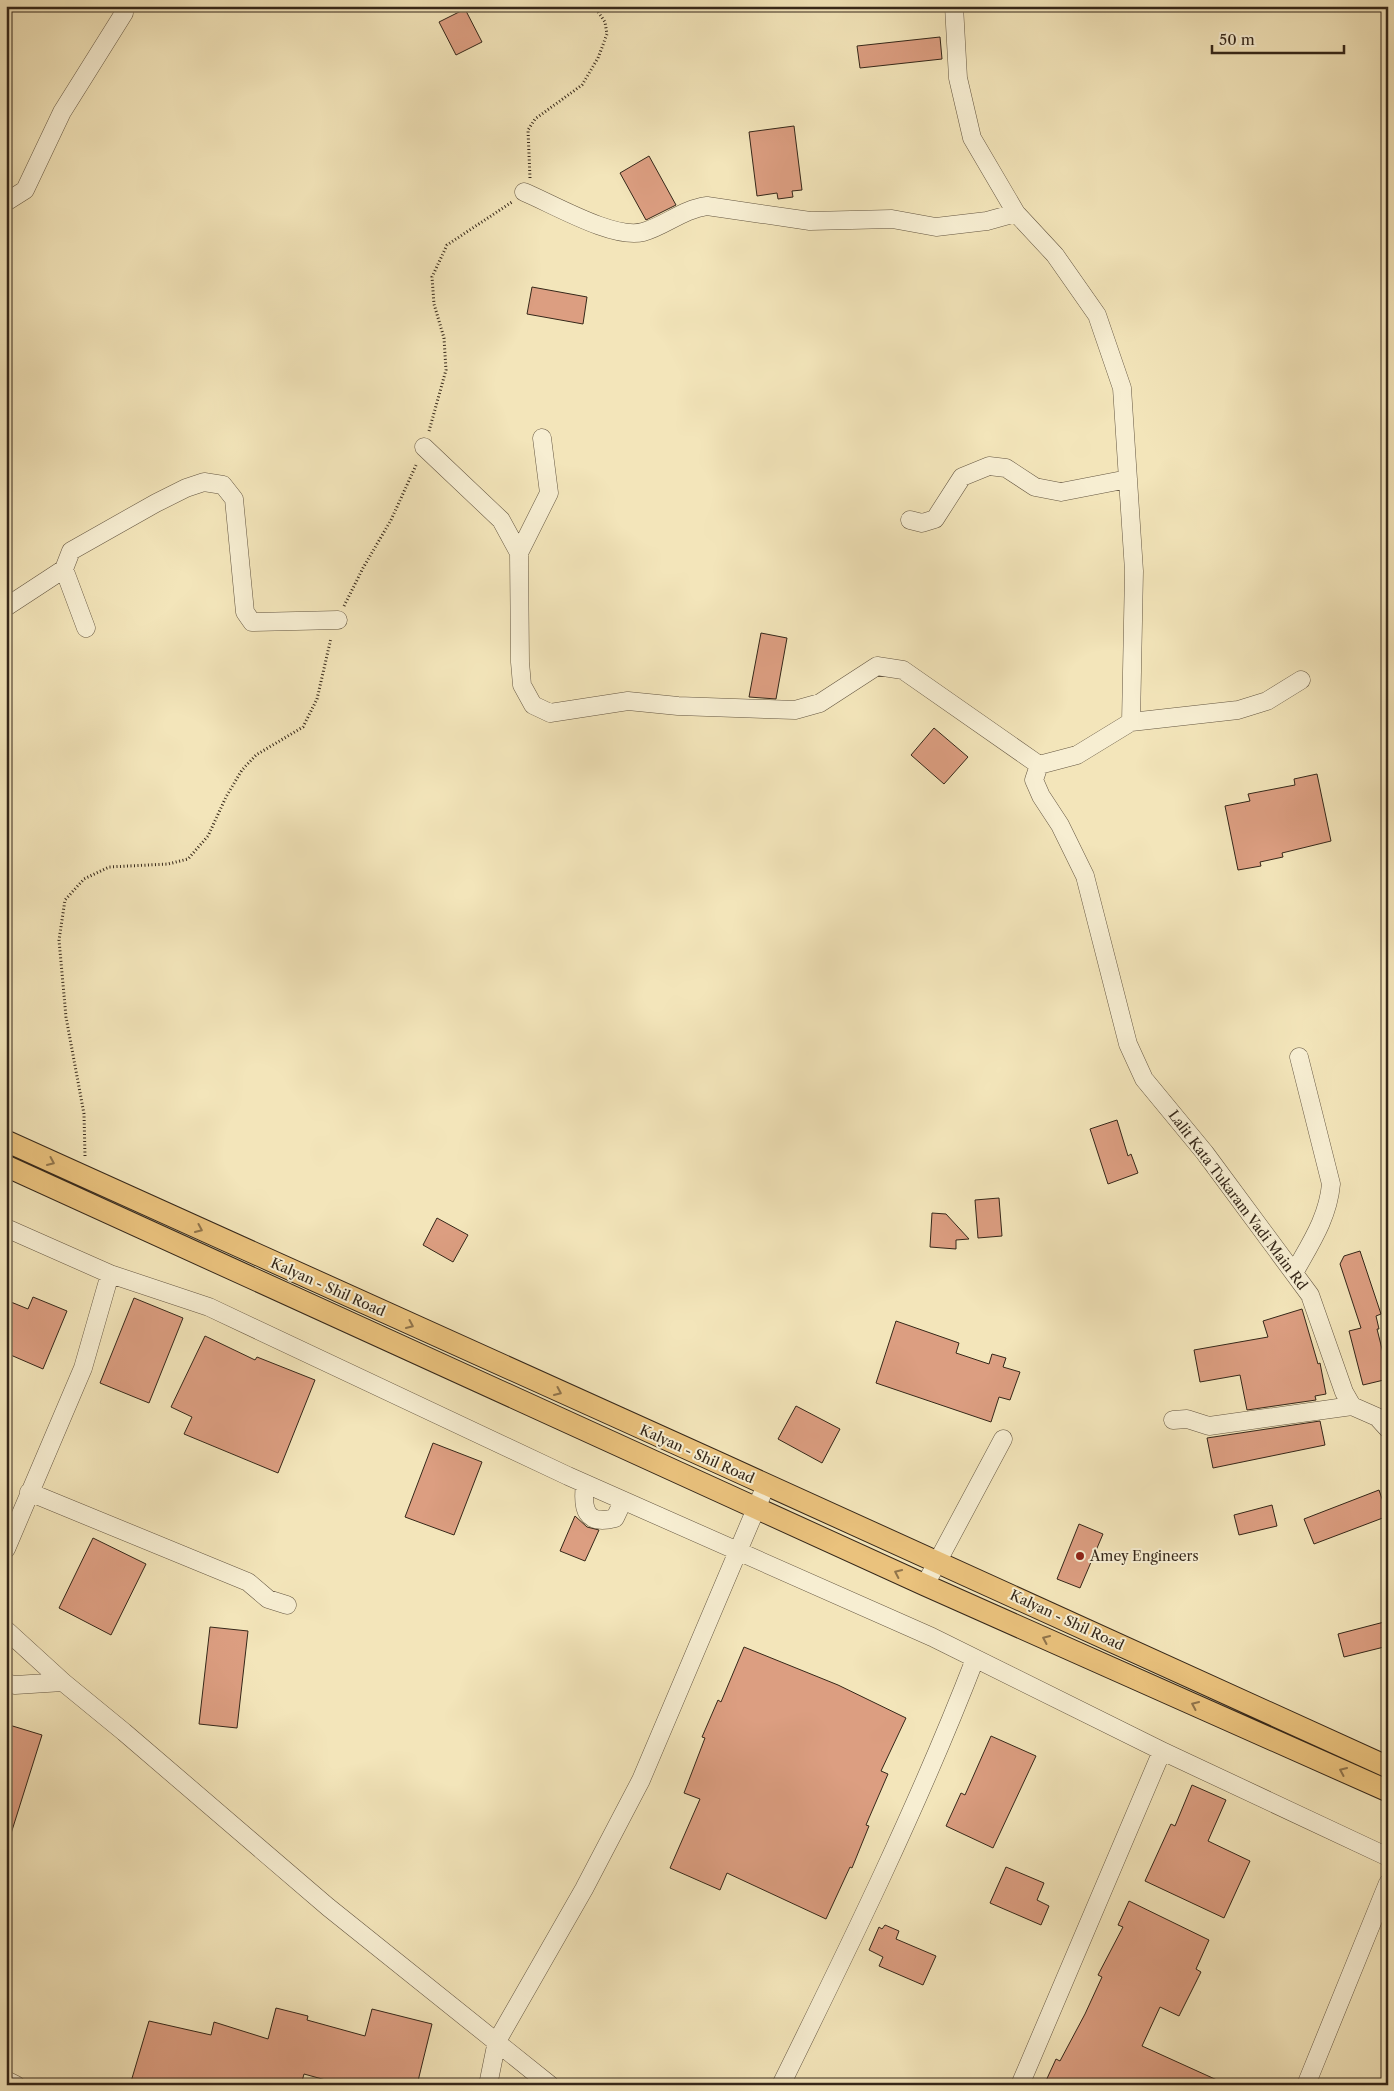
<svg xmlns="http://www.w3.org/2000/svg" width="1394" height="2091" font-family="'Libre Caslon Text',serif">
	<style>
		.building { fill: #dc9e81; stroke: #352719 }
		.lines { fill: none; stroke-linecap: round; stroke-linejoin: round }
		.minor-casing { stroke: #645641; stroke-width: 19 }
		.major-casing { stroke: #352719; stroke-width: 23 }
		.path { stroke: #352719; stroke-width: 3; stroke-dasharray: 1 2.5; stroke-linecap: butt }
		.minor { stroke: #f7eed2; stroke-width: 18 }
		.major { stroke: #eac27d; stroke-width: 21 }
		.oneway { stroke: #90744b }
		.poi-dot { fill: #8f2418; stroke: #f7eed2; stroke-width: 2 }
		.labels { text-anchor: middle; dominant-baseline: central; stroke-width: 4; stroke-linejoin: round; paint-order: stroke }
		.street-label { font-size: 14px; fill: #352719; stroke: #f7eed2 }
		.poi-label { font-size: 14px; fill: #352719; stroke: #f7eed2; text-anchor: start }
	</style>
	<rect width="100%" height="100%" fill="#f3e5ba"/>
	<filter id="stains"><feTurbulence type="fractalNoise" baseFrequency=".004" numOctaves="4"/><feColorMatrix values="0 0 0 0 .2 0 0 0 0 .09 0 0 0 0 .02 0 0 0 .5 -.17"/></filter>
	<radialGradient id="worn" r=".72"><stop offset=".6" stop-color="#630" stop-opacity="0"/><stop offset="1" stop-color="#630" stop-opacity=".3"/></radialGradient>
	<!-- building -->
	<path class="building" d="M465,9L482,42L456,55L439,22Z
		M940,37L942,59L860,68L857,46Z
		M794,126L802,190L792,191L793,197L778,199L777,193L757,196L749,132Z
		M649,156L676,205L646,220L620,173Z
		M532,287L587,297L583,324L527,314Z
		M761,633L787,638L776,699L749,697Z
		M934,728L968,757L944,784L911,755Z
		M1317,774L1331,841L1282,853L1283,857L1260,862L1261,866L1238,870L1225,806L1250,801L1248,794L1295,785L1294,779Z
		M1117,1120L1128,1156L1131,1154L1138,1173L1108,1184L1090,1129Z
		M999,1198L1002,1236L978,1238L975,1200Z
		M932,1213L946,1214L969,1239L956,1240V1249L930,1247Z
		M437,1218L468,1235L453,1262L423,1245Z
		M1360,1251L1381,1314L1376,1316L1379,1329H1377L1388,1373V1379L1363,1385L1349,1331L1361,1328L1340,1264L1344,1256Z
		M33,1297L67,1311L43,1369L6,1353V1300L28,1309Z
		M134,1298L183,1318L149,1403L100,1383Z
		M1302,1309L1318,1364L1320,1363L1326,1394L1315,1396L1316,1400L1247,1410L1240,1375L1200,1382L1194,1350L1268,1337L1263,1321Z
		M896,1321L959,1343L956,1353L989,1364L992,1354L1006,1358L1003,1367L1020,1372L1010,1400L999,1397L991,1422L876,1383Z
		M205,1336L255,1360L257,1357L315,1380L278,1473L184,1434L192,1417L171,1407Z
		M796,1406L840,1429L822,1463L778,1439Z
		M1320,1421L1325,1445L1213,1468L1207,1438Z
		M433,1443L482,1462L454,1535L405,1517Z
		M1379,1490L1388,1516L1314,1544L1304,1519Z
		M1272,1505L1277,1526L1239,1535L1234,1515Z
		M575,1516L587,1527L599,1530L585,1561L560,1551Z
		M1079,1524L1103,1534L1080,1588L1057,1579Z
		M93,1538L146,1564L111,1635L59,1608Z
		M1388,1621V1646L1344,1657L1338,1634Z
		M210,1627L248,1631L237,1728L199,1724Z
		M744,1647L838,1685L906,1718L881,1771L888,1774L866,1825L869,1826L852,1868L850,1867L826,1919L727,1873L720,1890L670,1868L700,1799L684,1793L705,1738L702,1737L718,1700L721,1702Z
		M6,1724L42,1735L9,1840L6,1839Z
		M991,1736L1036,1756L993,1848L946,1826L961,1793L965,1795Z
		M1192,1785L1226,1800L1208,1841L1250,1861L1224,1918L1145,1881L1171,1824L1175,1826Z
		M1006,1867L1044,1883L1037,1900L1049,1906L1041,1925L990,1903Z
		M1129,1901L1209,1940L1196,1969L1201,1972L1179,2016L1160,2007L1142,2046L1228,2085H1044L1056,2059L1060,2061L1085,2014L1102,1977L1098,1975L1123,1927L1118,1925Z
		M885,1925L899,1931L896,1939L936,1956L923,1985L879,1966L883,1957L869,1950L879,1927L882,1929Z
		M276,2008L308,2016L307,2020L365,2036L372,2009L432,2024L417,2085H344L304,2074L301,2085H130L149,2021L211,2035L214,2022L268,2039Z"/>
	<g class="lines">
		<defs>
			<path id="minor" d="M954,6L958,78L972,138L1016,213L1055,255L1097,315L1122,388L1134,571L1131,722
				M524,192C553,204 614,240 643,232C665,226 683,209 707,206L810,221L892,219L936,227L987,221L1016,213
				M6,202L25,190L62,112L124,13
				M424,447L501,520L519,553L520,662L522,685L533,705L550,713L628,701L678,706L795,710L820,703L877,666L903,670L1039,765
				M910,520L922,523L935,519L962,477L989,466L1006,468L1035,487L1061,492L1128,479
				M519,553L549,493L542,438
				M64,569L86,628
				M6,607L64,569L71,551L156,503L186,488L204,482L223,485L234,499L245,612L252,622L338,620
				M1301,680L1267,701L1238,710L1131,722L1077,755L1039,765L1034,780L1041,796L1060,825L1085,876L1128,1044L1144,1079L1205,1153L1310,1295L1344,1392L1352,1406L1377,1417L1388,1429
				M6,1228L110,1274L209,1307L568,1476L932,1637L1162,1751L1388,1857
				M1294,1273C1310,1244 1328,1218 1331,1184L1299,1057
				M1173,1420L1187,1419L1209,1426L1352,1406
				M585,1484C582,1508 585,1526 615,1518L623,1501
				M29,1492L248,1582L268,1599L287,1605
				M6,1549L83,1368L110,1274
				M925,1585L1003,1439
				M6,1630L63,1682L124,1732L328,1907L550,2085
				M6,1683L15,1685L63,1682
				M6,2080L16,2085
				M488,2085L497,2041L584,1889L641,1780L766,1485
				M781,2085C850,1945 919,1804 975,1659
				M1020,2085L1162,1751
				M1306,2085L1388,1883"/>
			<path id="major" d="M6,1141C467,1350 928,1556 1388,1767
				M6,1166L925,1585L1388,1791"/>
		</defs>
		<!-- minor casing -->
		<use href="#minor" class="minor-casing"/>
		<!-- major casing -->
		<use href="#major" class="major-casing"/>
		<!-- path -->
		<path class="path" d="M530,178L528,130L535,119L582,85L598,58L607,34L605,22L594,6
			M429,431L446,370L444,338L434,304L432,277L447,245L512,202
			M344,606L363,568L391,520L417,463
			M85,1156L84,1114L66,1017L59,940L65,900L84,879L109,867L168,864L188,859L208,836L226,797L242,770L256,755L303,727L317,699L331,638"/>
		<!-- minor -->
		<use href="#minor" class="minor"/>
		<!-- major -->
		<use href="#major" class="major"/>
	</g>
	<!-- one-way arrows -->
	<defs><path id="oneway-chevron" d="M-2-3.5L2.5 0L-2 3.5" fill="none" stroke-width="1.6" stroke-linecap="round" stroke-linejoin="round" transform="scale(1.25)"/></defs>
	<g class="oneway">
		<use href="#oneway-chevron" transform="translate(51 1162) rotate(24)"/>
		<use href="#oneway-chevron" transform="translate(199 1229) rotate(24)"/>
		<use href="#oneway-chevron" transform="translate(410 1325) rotate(24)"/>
		<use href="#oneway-chevron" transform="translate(558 1392) rotate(24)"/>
		<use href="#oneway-chevron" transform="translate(898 1573) rotate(-155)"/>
		<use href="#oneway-chevron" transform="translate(1046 1639) rotate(-156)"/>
		<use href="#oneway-chevron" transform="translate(1195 1705) rotate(-156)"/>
		<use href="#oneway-chevron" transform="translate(1343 1771) rotate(-156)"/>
	</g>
	<!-- markers -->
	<circle class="poi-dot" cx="1080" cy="1556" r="5"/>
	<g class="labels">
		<!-- street labels -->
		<g class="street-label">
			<text transform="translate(1238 1200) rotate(53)">Lalit Kata Tukaram Vadi Main Rd</text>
			<text transform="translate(328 1287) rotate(24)">Kalyan - Shil Road</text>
			<text transform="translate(697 1454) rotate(24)">Kalyan - Shil Road</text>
			<text transform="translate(1067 1620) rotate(25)">Kalyan - Shil Road</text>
		</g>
		<!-- poi labels -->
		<g class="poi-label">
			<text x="1090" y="1556">Amey Engineers</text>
		</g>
	</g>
	<!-- margin -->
	<rect width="1394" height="2091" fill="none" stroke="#f3e5ba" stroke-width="25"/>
	<rect x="8" y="8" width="1379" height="2076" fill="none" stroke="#352719" stroke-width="2.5"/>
	<rect x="12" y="12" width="1369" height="2066" fill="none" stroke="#352719"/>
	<!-- scale -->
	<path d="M1212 45v8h132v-8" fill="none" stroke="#352719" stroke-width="2.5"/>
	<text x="1219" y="45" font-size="15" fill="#352719" stroke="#f7eed2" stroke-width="4" paint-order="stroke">50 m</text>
	<rect width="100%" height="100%" filter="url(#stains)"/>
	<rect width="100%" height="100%" fill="url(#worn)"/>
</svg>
